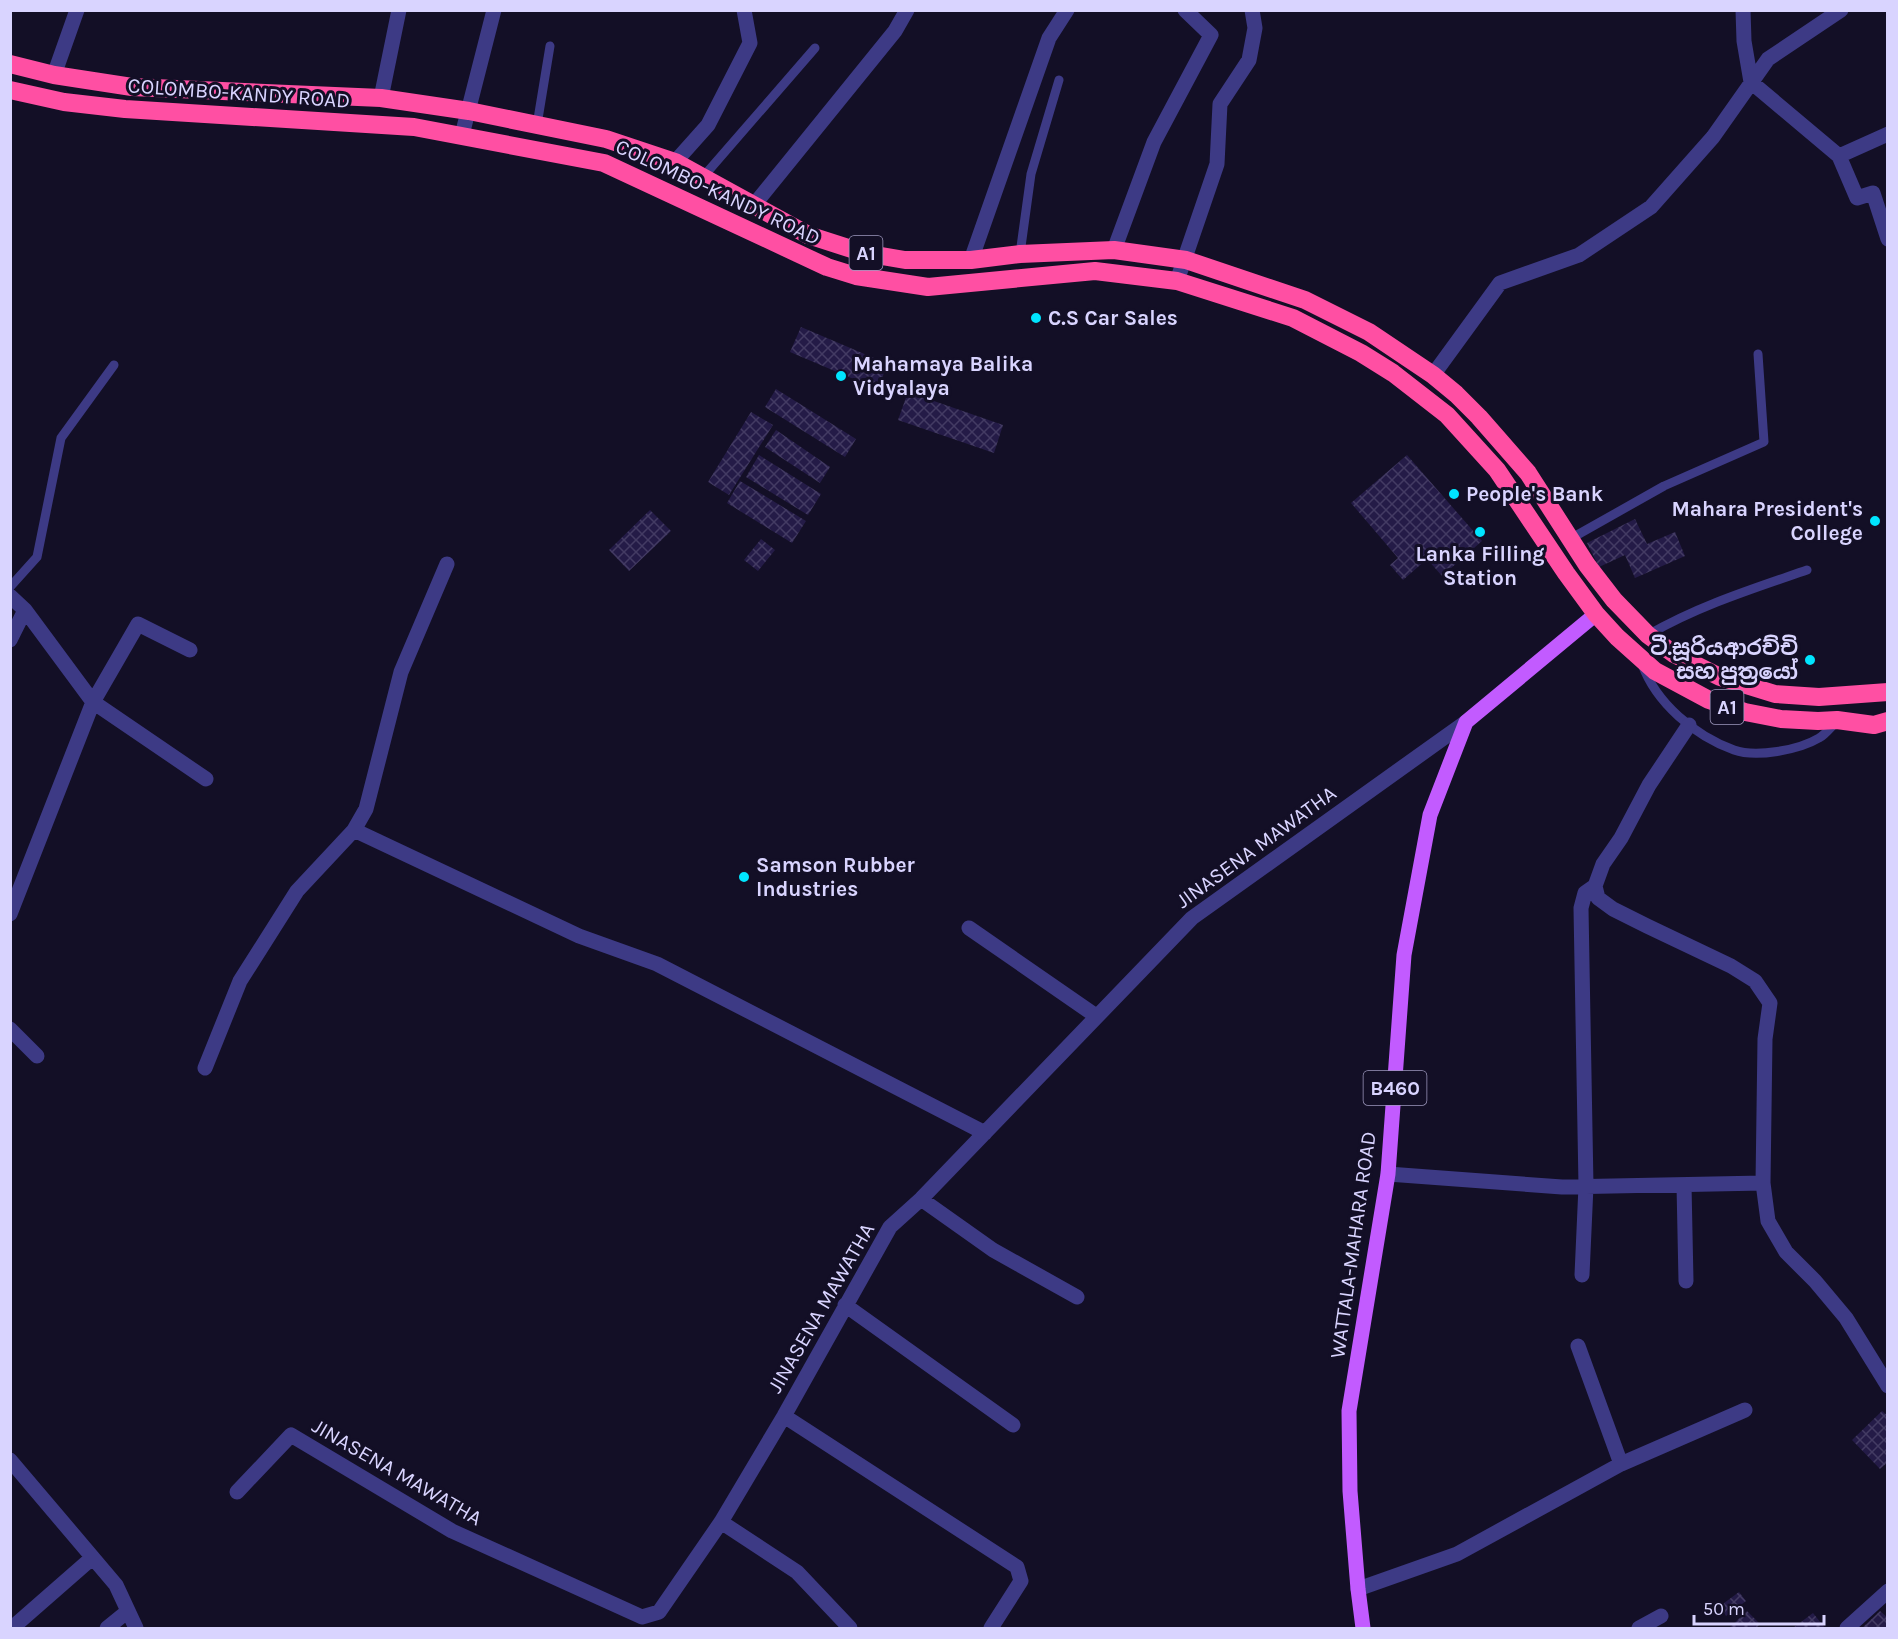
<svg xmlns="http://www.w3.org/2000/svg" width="1898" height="1639" font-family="Karla,'Noto Sans Sinhala',sans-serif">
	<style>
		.building { fill: url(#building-cross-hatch) }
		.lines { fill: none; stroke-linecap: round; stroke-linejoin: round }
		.lane { stroke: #3d3a85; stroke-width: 9 }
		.street { stroke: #3d3a85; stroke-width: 15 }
		.primary { stroke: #c25bff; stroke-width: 15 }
		.highway { stroke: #ff4fa3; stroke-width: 18 }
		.poi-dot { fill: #00e5ff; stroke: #130f26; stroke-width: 2 }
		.labels { text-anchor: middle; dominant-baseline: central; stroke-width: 6; stroke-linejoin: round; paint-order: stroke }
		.shield { fill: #130f26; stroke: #9e99be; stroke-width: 1.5 }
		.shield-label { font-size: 20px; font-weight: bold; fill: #d9d4ff }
		.street-label { font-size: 21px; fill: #d9d4ff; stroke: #130f26 }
		.poi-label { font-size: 21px; font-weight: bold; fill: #d9d4ff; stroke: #130f26; text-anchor: start }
	</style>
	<defs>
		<pattern id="building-cross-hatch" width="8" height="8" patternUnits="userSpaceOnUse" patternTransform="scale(1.5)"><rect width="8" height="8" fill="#241b47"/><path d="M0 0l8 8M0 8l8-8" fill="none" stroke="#433b63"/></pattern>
	</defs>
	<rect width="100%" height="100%" fill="#130f26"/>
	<!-- building -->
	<path class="building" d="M801,327L888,364L877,389L790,352Z
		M776,389L856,439L845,457L765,407Z
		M908,392L1003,425L994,453L898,420Z
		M751,412L773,425L729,495L708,482Z
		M776,430L830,467L820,483L765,447Z
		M759,455L821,494L808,515L746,477Z
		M1407,455L1482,541L1442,576L1427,559L1403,580L1390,565L1398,558L1351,503Z
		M740,481L806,521L792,543L727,503Z
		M650,510L671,531L629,571L609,550Z
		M1635,519L1647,544L1675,532L1685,556L1635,578L1625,555L1599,567L1587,543Z
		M761,539L775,550L758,571L744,560Z
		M1882,1411L1888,1416V1462L1880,1469L1852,1440Z
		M1739,1592L1746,1601L1726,1616L1720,1606Z
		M1747,1611L1760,1624L1756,1628H1729Z
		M1880,1611L1888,1618V1628H1862Z
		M1813,1613L1825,1628H1793Z"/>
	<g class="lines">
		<!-- lane -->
		<path class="lane" d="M537,125L550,46
			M703,177L815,48
			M1020,254L1031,174L1059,80
			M1570,539L1664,486L1764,442L1758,354
			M10,587L37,557L61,438L114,365
			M1648,635C1698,606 1752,589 1807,570
			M1642,664C1656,703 1695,736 1734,750C1756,758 1799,750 1819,738C1825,735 1831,727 1836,722"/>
		<!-- street -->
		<path class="street" d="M1743,10L1744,41L1751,82L1839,156L1888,134
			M54,75L77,10
			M381,98L399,10
			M462,135L494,10
			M1839,156L1857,198L1873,193L1888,239
			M675,162L708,125L750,43L744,10
			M754,205L895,31L907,10
			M1114,250L1154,142L1211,35L1185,10
			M971,260L1049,38L1067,10
			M1177,281L1217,164L1220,104L1249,60L1255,28L1252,10
			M1433,375L1500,283L1579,255L1651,207L1713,137L1768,59L1841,10
			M10,596L25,610L93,702L10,914
			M10,640L25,610
			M190,650L138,624L93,702L206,779
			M1689,725L1649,785L1621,838L1603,864L1595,886L1598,898L1613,909L1647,926L1731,966L1755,981L1770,1003L1765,1039L1763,1183L1768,1221L1786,1252L1815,1281L1846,1318L1888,1386
			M354,830L579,936L657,964L985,1133
			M969,928L1096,1016
			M10,1029L37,1056
			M205,1068L240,981L297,891L354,830L366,809L401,672L447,564
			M1388,1174L1562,1187L1763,1183
			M1684,1185L1686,1281
			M921,1199L993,1250L1077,1297
			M1582,1275L1586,1186L1581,908L1585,893L1595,886
			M845,1305L1013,1425
			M1578,1346L1621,1464
			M784,1416L1017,1567L1021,1581L991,1628
			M10,1460L116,1585L136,1628
			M237,1492L291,1435L452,1531L642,1617L659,1612L721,1522L784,1416L890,1227L921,1199L1192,918L1466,722
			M721,1522L797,1572L850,1628
			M1358,1589L1457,1554L1621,1464L1745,1410
			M12,1628L92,1558
			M107,1628L128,1611
			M1639,1628L1661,1616
			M1847,1628L1888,1591"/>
		<!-- primary -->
		<path class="primary" d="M1363,1628L1358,1589L1350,1491L1349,1411L1388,1174L1404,955L1430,815L1466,722L1596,614"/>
		<!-- highway -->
		<path class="highway" d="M10,64L54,75L132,87L381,98L469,111L606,139L675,162L808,235L864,253L905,260H971L1020,254L1114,250L1186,260L1305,300L1369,332L1433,375L1456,394L1479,417L1528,473L1587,565L1614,600L1648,635L1674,654L1720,677L1775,694L1819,697L1888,692
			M10,90L64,102L125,109L414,127L604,163L827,267L856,276L928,287L1095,271L1177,281L1293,318L1361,353L1393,373L1447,415L1497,470L1566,573L1596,614L1617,637L1655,671L1709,700L1745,712L1781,719L1818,721L1837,720L1874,725L1888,721"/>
	</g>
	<!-- markers -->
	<g class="poi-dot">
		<circle cx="1036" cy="318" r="6"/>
		<circle cx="841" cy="376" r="6"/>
		<circle cx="1454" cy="494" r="6"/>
		<circle cx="1875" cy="521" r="6"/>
		<circle cx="1480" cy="532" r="6"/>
		<circle cx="1810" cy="660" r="6"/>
		<circle cx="744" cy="877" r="6"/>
	</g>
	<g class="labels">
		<!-- shield labels -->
		<g class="shield">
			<rect x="849.5" y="236" width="33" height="34" rx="4.5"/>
			<rect x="1710.5" y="690" width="33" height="34" rx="4.5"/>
			<rect x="1363.5" y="1071" width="63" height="34" rx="4.5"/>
		</g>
		<g class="shield-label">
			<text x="866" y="253">A1</text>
			<text x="1727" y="707">A1</text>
			<text x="1395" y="1088">B460</text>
		</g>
		<!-- street labels -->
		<g class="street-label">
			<text transform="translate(239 93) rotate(4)">COLOMBO-KANDY ROAD</text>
			<text transform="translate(718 192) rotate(25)">COLOMBO-KANDY ROAD</text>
			<text transform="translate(1256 847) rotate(-36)">JINASENA MAWATHA</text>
			<text transform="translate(1353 1245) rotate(-82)">WATTALA-MAHARA ROAD</text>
			<text transform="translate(821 1308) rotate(-60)">JINASENA MAWATHA</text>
			<text transform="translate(397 1472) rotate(30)">JINASENA MAWATHA</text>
		</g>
		<!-- poi labels -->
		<g class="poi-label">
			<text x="1048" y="318">C.S Car Sales</text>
			<text x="853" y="364">Mahamaya Balika<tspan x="853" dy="24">Vidyalaya</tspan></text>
			<text x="1466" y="494">People's Bank</text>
			<text x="1863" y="509" text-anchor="end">Mahara President's<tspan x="1863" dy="24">College</tspan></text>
			<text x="1480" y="554" text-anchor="middle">Lanka Filling<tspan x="1480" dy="24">Station</tspan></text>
			<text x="1798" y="648" text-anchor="end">ටී.සූරියආරච්චි<tspan x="1798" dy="24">සහ පුත්‍රයෝ</tspan></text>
			<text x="756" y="865">Samson Rubber<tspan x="756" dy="24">Industries</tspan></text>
		</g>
	</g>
	<!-- border -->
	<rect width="1898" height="1639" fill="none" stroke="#d9d4ff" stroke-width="24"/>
	<!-- scale -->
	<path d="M1694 1615v9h130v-9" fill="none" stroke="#d9d4ff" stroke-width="3"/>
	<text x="1703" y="1615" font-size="18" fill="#d9d4ff" stroke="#130f26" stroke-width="4.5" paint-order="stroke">50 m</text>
</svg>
